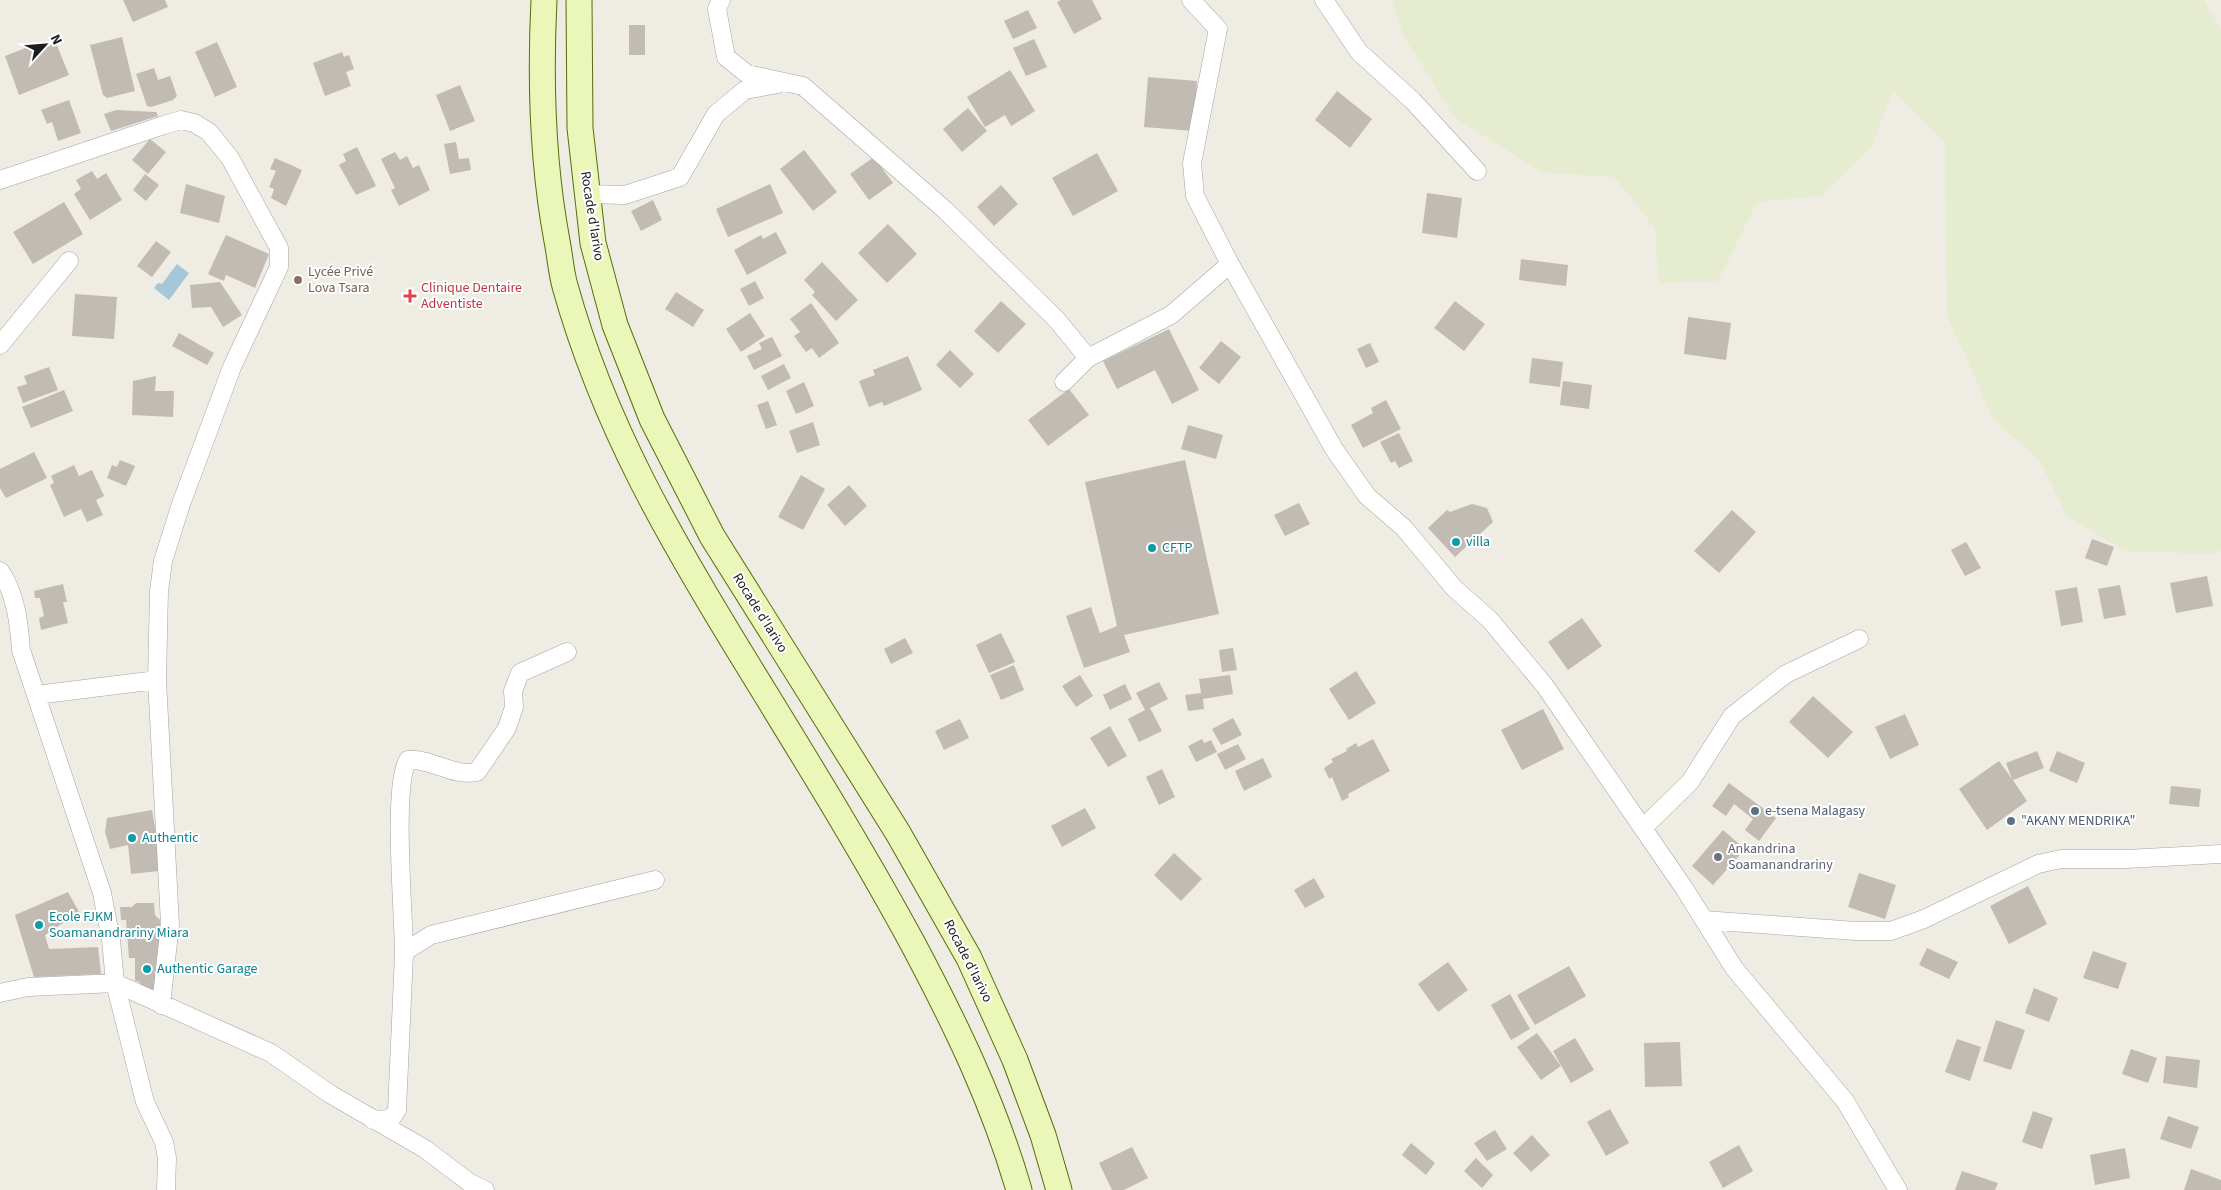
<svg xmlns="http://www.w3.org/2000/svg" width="2221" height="1190" font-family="'Source Sans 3',sans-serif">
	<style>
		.farmland { fill: #e6eccf }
		.water { fill: #a6c7d9 }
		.building { fill: #c2bbb3 }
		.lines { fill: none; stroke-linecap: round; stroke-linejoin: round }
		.street-casing { stroke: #a4a4a4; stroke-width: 19 }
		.secondary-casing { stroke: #566e0a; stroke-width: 27 }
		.street { stroke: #fff; stroke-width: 18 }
		.secondary { stroke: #ebf6b9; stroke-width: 25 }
		.education-dot { fill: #8d6e63; stroke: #fff; stroke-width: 2 }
		.health-dot { fill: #e0444e; stroke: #fff; stroke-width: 2 }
		.culture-dot { fill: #0f9aa8; stroke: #fff; stroke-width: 2 }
		.service-dot { fill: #5c6f8a; stroke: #fff; stroke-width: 2 }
		.worship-dot { fill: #6b7280; stroke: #fff; stroke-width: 2 }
		.labels { text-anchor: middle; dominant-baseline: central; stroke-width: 4; stroke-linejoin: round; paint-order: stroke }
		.street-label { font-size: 14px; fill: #1d1d1d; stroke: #fff }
		.education-label { font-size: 14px; fill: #785e54; stroke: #fff; text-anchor: start }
		.health-label { font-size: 14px; fill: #be3a42; stroke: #fff; text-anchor: start }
		.culture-label { font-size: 14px; fill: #0d838f; stroke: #fff; text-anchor: start }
		.service-label { font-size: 14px; fill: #4e5e75; stroke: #fff; text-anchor: start }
		.worship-label { font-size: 14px; fill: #5b616d; stroke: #fff; text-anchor: start }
	</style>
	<rect width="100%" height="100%" fill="#eeece3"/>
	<!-- farmland -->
	<path class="farmland" d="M1392,0H2204L2221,30V550L2212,554L2125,551L2067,516L2040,461L1994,420L1947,315L1945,143L1893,90L1872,146L1821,196L1757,202L1718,281L1659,283L1655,229L1615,177L1541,172L1454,117L1404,36Z"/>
	<!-- water -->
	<path class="water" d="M177,264L189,273L169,300L154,288L158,283L162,284Z"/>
	<!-- building -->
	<path class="building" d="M123,0H165L168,7L133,22Z
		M1061,0H1092L1102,19L1074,34L1057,2Z
		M1028,10L1037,28L1013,39L1004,21Z
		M629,25H645V55H629Z
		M122,37L135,91L107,98L103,95L90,45Z
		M1034,39L1047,67L1026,76L1013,48Z
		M217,42L237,87L215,97L195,52Z
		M38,43L40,50L56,43L69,75L19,95L5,56Z
		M342,52L344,57L349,55L354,69L346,72L351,86L325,96L313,63Z
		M154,68L158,80L170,76L177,96L173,100L151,107L147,106L136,74Z
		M1010,70L1035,111L1011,126L1005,115L985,127L967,97Z
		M1148,77L1197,81L1194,131L1144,127Z
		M460,85L475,121L450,131L436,95Z
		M1337,91L1372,119L1350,148L1315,120Z
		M69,100L81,133L58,141L52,122L47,124L41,110Z
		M968,108L987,131L962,152L943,129Z
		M116,110L156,112L158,116L111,131L104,114Z
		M150,139L166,152L148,174L132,160Z
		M456,142L459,159L469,158L471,170L450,174L444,144Z
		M357,147L376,186L356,195L339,165L346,161L343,154Z
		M804,150L837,192L813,211L780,169Z
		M395,152L400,160L407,156L413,168L419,165L430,190L399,206L391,190L395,188L381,159Z
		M1097,153L1118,191L1073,216L1052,178Z
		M874,157L893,183L869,200L850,174Z
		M275,158L302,170L286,206L271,198L274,189L269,187L276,171L270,169Z
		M92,171L97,179L106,173L122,200L90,220L74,194L81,189L76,180Z
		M145,174L159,185L146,201L133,190Z
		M186,184L225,196L219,223L180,213Z
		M770,184L783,213L728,237L716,209Z
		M1001,185L1018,204L994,226L977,207Z
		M1427,193L1462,198L1457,238L1422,233Z
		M653,200L662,220L641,231L631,211Z
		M64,202L83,234L33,264L13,232Z
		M888,224L917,254L887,283L858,253Z
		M776,232L787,253L747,275L734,250L761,235L763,239Z
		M226,235L269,254L255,288L226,275L224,281L208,274Z
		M156,241L171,252L152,277L137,266Z
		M1521,259L1568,265L1566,286L1519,280Z
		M822,262L858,300L836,321L812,295L815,292L804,280Z
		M755,281L764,298L749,306L740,289Z
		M220,282L242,315L223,327L211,307L192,308L190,285Z
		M676,292L704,310L693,327L665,309Z
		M75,294L117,297L114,339L72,336Z
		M1001,301L1026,324L998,353L974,331Z
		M1455,301L1485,324L1464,351L1434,328Z
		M811,303L839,343L819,358L812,348L806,352L794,336L800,332L790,319Z
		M750,313L765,336L741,352L726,329Z
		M1688,317L1731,323L1726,360L1684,354Z
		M1169,329L1199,390L1172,404L1155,370L1117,389L1103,361Z
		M179,333L214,353L207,365L172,346Z
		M772,337L782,356L754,370L747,356L762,349L759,343Z
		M1221,341L1241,357L1219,384L1199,368Z
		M1370,343L1379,362L1366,368L1357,349Z
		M950,350L974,374L960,388L936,365Z
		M908,356L922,390L884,406L882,402L869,407L859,381L875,375L873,370Z
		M1532,358L1563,362L1560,387L1529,383Z
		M784,364L791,378L768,390L761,376Z
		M49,367L58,390L23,403L17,387L27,384L24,376Z
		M156,376L155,391H174L173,417L132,415L133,381Z
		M1563,381L1592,385L1589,409L1560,405Z
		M804,382L814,406L796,414L786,391Z
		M1069,389L1089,415L1048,446L1028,420Z
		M64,390L73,411L31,428L22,407Z
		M1386,400L1401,429L1363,448L1351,425L1373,413L1371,408Z
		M768,401L777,425L766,429L757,405Z
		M813,422L820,445L797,453L789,431Z
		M1188,425L1223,435L1216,459L1181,449Z
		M1399,433L1413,461L1399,468L1395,461L1391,463L1380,442Z
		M34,452L47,478L6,498L0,488V469Z
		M120,460L135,466L126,486L107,478L112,465L117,467Z
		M1185,460L1219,614L1124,635L1130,652L1084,668L1066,616L1091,607L1100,633L1117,626L1085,482Z
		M74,465L79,476L92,470L104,496L96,500L103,515L87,522L81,509L64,517L50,485L54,483L51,476Z
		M801,475L825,489L803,530L778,517Z
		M849,485L867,506L845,526L827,505Z
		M1299,503L1310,524L1285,536L1274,515Z
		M1472,504L1487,508L1493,522L1455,557L1428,528L1447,510L1450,512Z
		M1732,510L1756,532L1719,573L1694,551Z
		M2092,539L2114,547L2107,566L2085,558Z
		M1966,542L1981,568L1965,576L1951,550Z
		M2207,576L2213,606L2176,613L2170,583Z
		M63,584L67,602H63L68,623L41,630L39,618L44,616L40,598H35L34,591Z
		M2120,585L2126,615L2104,619L2098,589Z
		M2077,587L2083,622L2061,626L2055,591Z
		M1582,618L1602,646L1568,670L1548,642Z
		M1001,633L1015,662L989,673L976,645Z
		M905,638L913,653L891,664L884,649Z
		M1233,648L1237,670L1222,672L1219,650Z
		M1014,665L1024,690L1001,700L990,675Z
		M1356,671L1376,703L1349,720L1329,689Z
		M1080,675L1093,696L1076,707L1062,686Z
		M1230,675L1233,694L1203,699L1204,709L1188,711L1185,695L1201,693L1199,679Z
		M1159,682L1168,699L1150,708L1162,731L1139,742L1128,719L1145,710L1136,693Z
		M1125,684L1132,699L1110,710L1103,695Z
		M1813,696L1853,732L1828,758L1789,722Z
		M1543,709L1564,749L1522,770L1501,730Z
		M1905,714L1919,745L1890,759L1875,727Z
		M1233,718L1242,735L1221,745L1212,729Z
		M960,719L969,738L944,750L935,731Z
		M1110,726L1127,756L1108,767L1090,738Z
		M1202,739L1204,743L1211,740L1217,752L1196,762L1188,746Z
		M1373,739L1390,771L1348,794L1349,797L1342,801L1332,777L1329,779L1324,768L1333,762L1331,759L1347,751L1346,749L1356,743L1358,747Z
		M1238,744L1246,759L1225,770L1217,754Z
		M2037,751L2044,768L2013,780L2027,801L1987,830L1959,789L1999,761L2012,779L2006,763Z
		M2057,751L2085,763L2077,783L2049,771Z
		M1263,758L1272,777L1244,791L1235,771Z
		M1162,769L1175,797L1159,805L1146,777Z
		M1729,783L1776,818L1759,841L1745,830L1753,819L1734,804L1726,816L1712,806Z
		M2171,786L2201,789L2199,807L2169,804Z
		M1085,808L1096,828L1062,847L1051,826Z
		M152,810L158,845L159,871L131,874L128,845L110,849L105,832L107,818Z
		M1723,830L1745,849L1713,885L1692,866Z
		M1174,853L1202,879L1181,901L1154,875Z
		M1859,873L1896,885L1885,919L1848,907Z
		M1314,878L1325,897L1305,908L1294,890Z
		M2028,886L2047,924L2009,944L1990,906Z
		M68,892L79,912L45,935L49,949L98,947L101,974L34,977L15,915Z
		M136,903H154L155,915L160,920V957L156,996L140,989V982L135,981V958H129L126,920H121L120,907H132Z
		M1927,948L1958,962L1949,979L1919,965Z
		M2093,951L2127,963L2118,989L2083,978Z
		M1448,962L1468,990L1438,1012L1418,984Z
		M1569,966L1586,996L1535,1025L1517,995Z
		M2034,988L2058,998L2049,1022L2025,1013Z
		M1510,994L1530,1029L1511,1040L1491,1005Z
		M1996,1020L2025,1030L2011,1070L1983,1061Z
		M1537,1033L1561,1066L1541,1080L1517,1047Z
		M1575,1038L1594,1070L1571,1083L1553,1051Z
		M1957,1039L1981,1047L1970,1081L1945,1072Z
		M1680,1042L1682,1086L1645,1087L1644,1043Z
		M2131,1049L2157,1058L2148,1083L2122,1074Z
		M2166,1056L2200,1060L2197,1088L2163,1083Z
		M1610,1109L1629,1143L1606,1156L1587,1122Z
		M2033,1111L2053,1118L2042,1149L2022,1142Z
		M2168,1116L2199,1127L2191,1149L2160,1139Z
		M1495,1130L1507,1149L1487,1161L1474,1143Z
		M1532,1135L1550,1155L1531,1172L1513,1153Z
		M1411,1143L1435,1163L1426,1175L1402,1155Z
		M1739,1145L1753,1171L1723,1188L1709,1162Z
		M1132,1147L1148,1178L1124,1190H1112L1099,1163Z
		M2125,1148L2130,1178L2095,1185L2090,1155Z
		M1476,1158L1493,1175L1482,1188L1464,1171Z
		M2191,1169L2221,1180V1190H2184Z
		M1962,1171L1998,1183L1995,1190H1955Z"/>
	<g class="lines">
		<defs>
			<path id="street" d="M721,0L717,9L726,57L747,74L803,86L945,210L1057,320L1088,358
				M1191,0L1218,29L1192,163L1195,196L1230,264L1334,449L1367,496L1404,528L1454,588L1490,620L1545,686L1684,888L1734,968L1845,1101L1898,1190
				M1324,0L1359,52L1413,101L1477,171
				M0,180L164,125L181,120L194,123L209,132L230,158L279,248V267L232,367L181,504L163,561L159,591L157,680L170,924L161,1005
				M587,194L625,195L680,177L716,114L745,90L778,84
				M0,345L69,261
				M1064,382L1088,358L1171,315L1230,264
				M0,571C16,594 19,623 21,650L102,893L111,940L115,983L145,1102L164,1142L167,1158L166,1190
				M36,695L157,680
				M1643,828L1690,782L1732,716L1786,674L1859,639
				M1704,920L1856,931H1891L1924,919L2038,864L2061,859H2126L2221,854
				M404,952L431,935L655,880
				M0,993L28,987L115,983L271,1053L330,1094L425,1149L470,1183L485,1190
				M373,1120L391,1119L397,1110C399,1058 402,1006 404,954C404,916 392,786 408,760C432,758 452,777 477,772L507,728L514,707L513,691L520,673L567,652"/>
			<path id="secondary" d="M544,0C540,81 542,161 557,241C560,256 561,272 565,286C604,426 671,540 746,662C803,755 861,848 913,944C956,1025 993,1101 1019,1190
				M579,0L580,128L593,243L615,325L652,419L712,536L898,833L969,958L1015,1060L1043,1135L1059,1190"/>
		</defs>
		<!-- street casing -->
		<use href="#street" class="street-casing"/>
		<!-- secondary casing -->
		<use href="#secondary" class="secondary-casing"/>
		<!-- street -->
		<use href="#street" class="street"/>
		<!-- secondary -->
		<use href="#secondary" class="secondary"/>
	</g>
	<!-- markers -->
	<circle class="education-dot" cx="298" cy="280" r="5"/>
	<path class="health-dot" d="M407.5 288.5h5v5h5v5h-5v5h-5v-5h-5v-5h5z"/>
	<g class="culture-dot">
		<circle cx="1456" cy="542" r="5"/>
		<circle cx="1152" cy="548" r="5"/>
		<circle cx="132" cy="838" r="5"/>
		<circle cx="39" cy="925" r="5"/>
		<circle cx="147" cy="969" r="5"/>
	</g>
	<g class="service-dot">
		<circle cx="1755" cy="811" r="5"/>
		<circle cx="2011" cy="821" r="5"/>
	</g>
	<circle class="worship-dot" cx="1718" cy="857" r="5"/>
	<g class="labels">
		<!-- street labels -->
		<g class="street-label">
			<text transform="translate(592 216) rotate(81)">Rocade d'Iarivo</text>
			<text transform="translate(760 613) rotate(58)">Rocade d'Iarivo</text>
			<text transform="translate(968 961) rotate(63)">Rocade d'Iarivo</text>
		</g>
		<!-- education labels -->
		<g class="education-label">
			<text x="308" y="272">Lycée Privé<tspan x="308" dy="16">Lova Tsara</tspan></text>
		</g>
		<!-- health labels -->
		<g class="health-label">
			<text x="421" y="288">Clinique Dentaire<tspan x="421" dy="16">Adventiste</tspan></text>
		</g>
		<!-- culture labels -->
		<g class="culture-label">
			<text x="1466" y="542">villa</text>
			<text x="1162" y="548">CFTP</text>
			<text x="142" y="838">Authentic</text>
			<text x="49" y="917">Ecole FJKM<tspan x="49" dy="16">Soamanandrariny Miara</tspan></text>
			<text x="157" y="969">Authentic Garage</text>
		</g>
		<!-- service labels -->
		<g class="service-label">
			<text x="1765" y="811">e-tsena Malagasy</text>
			<text x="2021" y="821">"AKANY MENDRIKA"</text>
		</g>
		<!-- worship labels -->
		<g class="worship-label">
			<text x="1728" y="849">Ankandrina<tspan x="1728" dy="16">Soamanandrariny</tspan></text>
		</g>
	</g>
	<!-- north arrow -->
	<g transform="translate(45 45) rotate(64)" stroke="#ffffff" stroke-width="4" paint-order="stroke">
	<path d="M0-4L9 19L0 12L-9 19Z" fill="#1d1d1d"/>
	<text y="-8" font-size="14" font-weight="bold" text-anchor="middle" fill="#1d1d1d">N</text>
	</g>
</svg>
